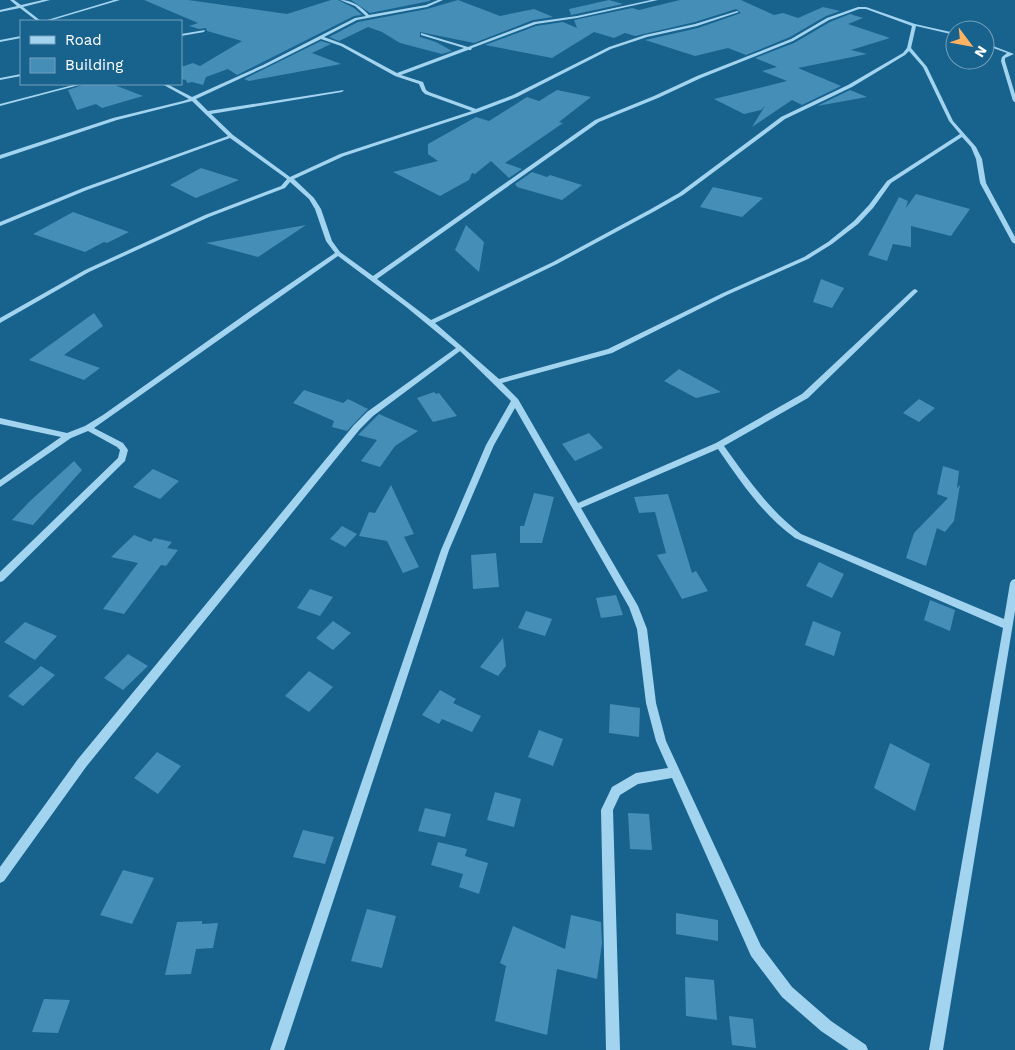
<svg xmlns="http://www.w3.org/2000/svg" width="1015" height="1050" font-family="'Work Sans',sans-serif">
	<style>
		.building { fill: #448eb8 }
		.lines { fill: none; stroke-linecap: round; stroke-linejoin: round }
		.minor { fill: #a3d4ef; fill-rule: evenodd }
	</style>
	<rect width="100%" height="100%" fill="#18628e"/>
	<!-- building -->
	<path class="building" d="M144,0H188L287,14L331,0H338L354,8L362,15L354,16L237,75L228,69L206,77L203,85L192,82L187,83L186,80L181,79V67L193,63L200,66L242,41L207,31L206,28L199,29L189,26L198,23Z
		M351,0H430V1L370,13Z
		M458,0L500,16L534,9L553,17L533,20L474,43L420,32V37L436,42L452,51L442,54L400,43L382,32L368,27L339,41L329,37L358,22L427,9Z
		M609,0L623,4L571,15L569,9Z
		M680,0H741L774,15L783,13L798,18L823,7L840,11L826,16L790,37L746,55L728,48L695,56L645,40L698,28L741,13L736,9L695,22L635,36L625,33L614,38L594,32L552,58L485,45L536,26L563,22L577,28L574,20L632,8L639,10Z
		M850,14L863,18L848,24L890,38L851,50L867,54L798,68L841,86L802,105L792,100L752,127L765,106L761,110L744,114L714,99L787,81L762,71L777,67L755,58L794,43L830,22Z
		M321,41L331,44L312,53L341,64L249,81L244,79Z
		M85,84H112L143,96L102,108L96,104L77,110L68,90Z
		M557,90L591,97L559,122L563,123L505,163L522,169L509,178L491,161L475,174L472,173L469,180L440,196L393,172L438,161L428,154V144L476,117L489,121L527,97L539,101Z
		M850,90L867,97L817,106Z
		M201,168L239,180L196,198L170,185Z
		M532,172L547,177L550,175L582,185L562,200L517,187L515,184Z
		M713,187L763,198L742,217L700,207Z
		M916,194L970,209L951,236L911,226V247L893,244L887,261L868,255L899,197L908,201L906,208Z
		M73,212L129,232L107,243L104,242L85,252L33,234Z
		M306,225L258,257L206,243Z
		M466,225L484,242L479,272L455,250Z
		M821,279L844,288L832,308L813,302Z
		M94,313L103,326L64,355L100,368L84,380L29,360Z
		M679,369L721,392L696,398L664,381Z
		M304,390L343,403L348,399L368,409L347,431L332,427L334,421L293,403Z
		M434,392L436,394L439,393L457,416L433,422L417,398Z
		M919,399L935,408L919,422L903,413Z
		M379,414L418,431L395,446L380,467L361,461L377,440L358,435Z
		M589,433L603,448L575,461L562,444Z
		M74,461L82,470L33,525L12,520L29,502Z
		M943,466L959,471L957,488L960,485L954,521L945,532L937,528L926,566L906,558L914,533L948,498L937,494Z
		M153,469L179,481L160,499L133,487Z
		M391,485L414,534L404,537L419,567L403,573L387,541L359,536L369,512L375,513Z
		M534,493L554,497L542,543H520V526H524Z
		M668,494L692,573L696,571L708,591L682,599L657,555L666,553L655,512L639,513L634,497Z
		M342,526L357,534L345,547L330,539Z
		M134,535L151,542L154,538L172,542L167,548L178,550L166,566L161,565L124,614L103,609L138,563L111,557Z
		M496,553L499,587L473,589L471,555Z
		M819,562L844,574L832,598L806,586Z
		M310,589L333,597L320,616L297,608Z
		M616,595L623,615L601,618L596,598Z
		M930,600L955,610L950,631L924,620Z
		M526,611L552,619L545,636L518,628Z
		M333,621L351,633L333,650L316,638Z
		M813,621L841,632L834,656L805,645Z
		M25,622L57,636L35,660L4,642Z
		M503,638L506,666L498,676L480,667Z
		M128,654L148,666L123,690L104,678Z
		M41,666L55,675L23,706L8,696Z
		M309,671L333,687L309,712L285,696Z
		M440,690L456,699L453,703L481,716L472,732L442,719L439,724L422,715Z
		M610,704L640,708L639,737L609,733Z
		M539,730L563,739L553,766L528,757Z
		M890,743L930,764L915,811L874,788Z
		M157,752L181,766L158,794L134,778Z
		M495,792L521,799L514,827L487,820Z
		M425,808L451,814L445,837L418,831Z
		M628,813L649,814L652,850L630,849Z
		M303,830L334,837L325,864L293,857Z
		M438,842L467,849L465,856L488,863L479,894L459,887L463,874L431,865Z
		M123,870L154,878L132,924L100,915Z
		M367,909L396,916L382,968L351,961Z
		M676,913L718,920V941L676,934Z
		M571,915L601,922L602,943L597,979L557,969L547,1035L495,1021L506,966L500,963L513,926L565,949Z
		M202,921V924L218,923L213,948L196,949L191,974L165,975L177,922Z
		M685,977L714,980L717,1020L686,1016Z
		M44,999L70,1000L58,1033L32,1032Z
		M729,1016L753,1019L756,1048L732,1045Z"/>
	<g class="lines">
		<!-- minor -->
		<path class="minor" d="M10,0H14L21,5L43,0H50L23,7L41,21H37L20,8L0,12V10L17,6Z
			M114,0H120L49,21H44Z
			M340,0C353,0 361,7 369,15L426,5L438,0H443L427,7L357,20L324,37L343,44L397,73L464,48L421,35V33L468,47L534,22L577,16L651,0H658L577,18L536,24L472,48L471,50H468L401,75L423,82L426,90L429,92L476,109L513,95L609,47L645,35L695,24L737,11L739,12L697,26L647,37L611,49L517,97L478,112L344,156L294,179L314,198L321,209L332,241L340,252L373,276L595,120L654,96L697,76L791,39L827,18L858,7H866L915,24L955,33V35L916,26L911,48L927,67L953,121L976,147L982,159L986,183L1015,237V244L1012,242L980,183L976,159L971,147L962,137L891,183L873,208L858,224L832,244L808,259L727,295L612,353L502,383L518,399L578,503L716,443L802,394L913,290L915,289L918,291L808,398L724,446C747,478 769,510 801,534L1004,619L1010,583L1012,580L1015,579V611L943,1050H929L1003,628L795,538C762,514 741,482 718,449L581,508L638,606L647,629L656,703L666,741L761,946L792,987L831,1021L866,1045L868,1050H849L821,1031L782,997L751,956L672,778L638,784L620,795L613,810L620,1050H606L601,810L612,787L636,773L668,768L656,741L646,703L637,629L629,607L515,408L494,445L449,550L284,1050H270L441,550L486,445L511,401L460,351L373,416L360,429L86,767L4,881L0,883V867L78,759L354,425L367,412L456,348L405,306L338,256L94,428L123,443L128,450L125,461L3,581L0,582V572L118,458L120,450L117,447L88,431L71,438L0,487V480L61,437L0,424V418L67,433L85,426L103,415L260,304L335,253L326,241L315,209L309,199L290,182L285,188L209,217L89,272L0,323V318L85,270L205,215L281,186L287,179L230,138L87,190L0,226V222L83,188L228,136L192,101L117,120L0,159V155L113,118L183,101L189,99L162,84H167L192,97L263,65L355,18L366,16L355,6ZM859,9H866L912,26L907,48L903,53L848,85L781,117L679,193L651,209L553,262L431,320L377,279L599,122L658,98L701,78L793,41L829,20ZM321,39L341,46L395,76L419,84L422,91L425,94L472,111L340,154L290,177L233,135L211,114L342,92L344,90L208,111L196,99L265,67ZM909,51L923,67L949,121L960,134L887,181L869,205L854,221L828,242L804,257L723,293L608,349L499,379L435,323L557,264L655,211L683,195L785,119L852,87L905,55Z
			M205,30L204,32L181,36V34Z
			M21,36V38L0,42V40Z
			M985,43L1014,54L1005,58V61L1015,94V102L1013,101L1001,61L1002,57L1007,53L985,45Z
			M21,74V76L0,80V78Z
			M77,84H83L0,106V104Z"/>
	</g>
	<!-- legend -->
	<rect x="20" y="20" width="162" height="65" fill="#18628e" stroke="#74a1bb"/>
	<rect x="30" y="36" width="25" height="8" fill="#a3d4ef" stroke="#74a1bb"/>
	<text x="65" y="45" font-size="15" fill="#ffffff">Road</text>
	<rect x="30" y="58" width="25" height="15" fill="#448eb8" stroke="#74a1bb"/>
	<text x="65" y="70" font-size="15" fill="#ffffff">Building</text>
	<!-- north arrow -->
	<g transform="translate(970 45) rotate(122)"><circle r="24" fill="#18628e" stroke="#74a1bb"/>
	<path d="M0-4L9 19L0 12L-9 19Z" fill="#ffb361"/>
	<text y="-8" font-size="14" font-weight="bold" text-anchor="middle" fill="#ffffff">N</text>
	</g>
</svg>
